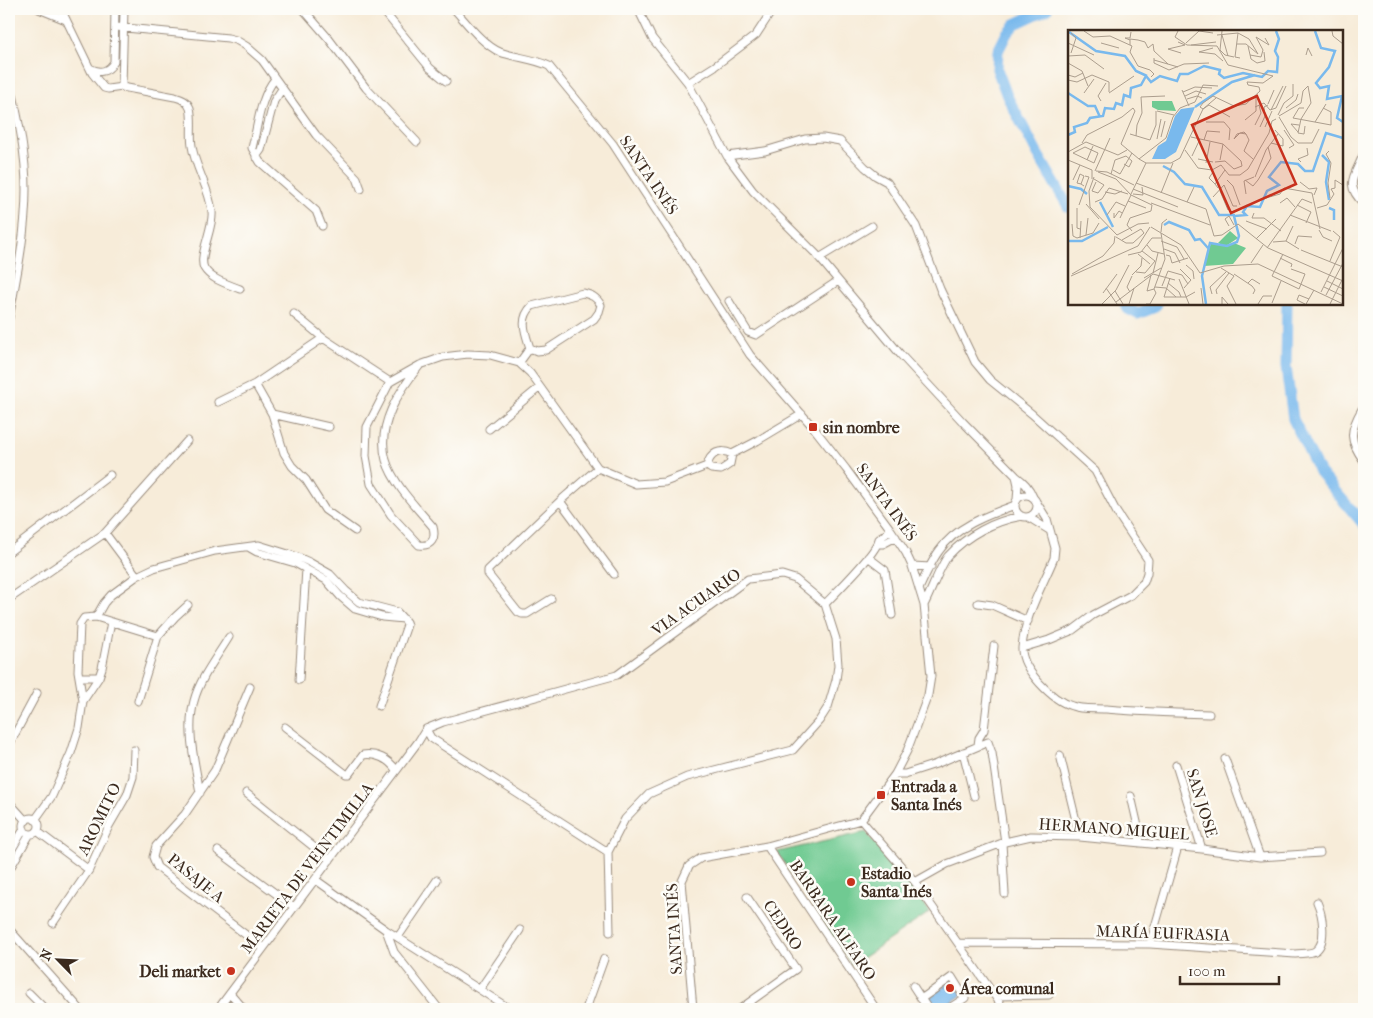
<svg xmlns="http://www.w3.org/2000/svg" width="1373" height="1018" font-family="'IM FELL French Canon',serif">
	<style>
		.park { fill: #70ca92; stroke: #567a58 }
		.water { fill: #79b9ed; stroke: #5a7286 }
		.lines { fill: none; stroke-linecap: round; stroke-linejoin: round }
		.river { stroke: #79b9ed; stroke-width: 11 }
		.minor-casing { stroke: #998b7c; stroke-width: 9 }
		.minor { stroke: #fff; stroke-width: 7 }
		.poi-dot { fill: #c8321e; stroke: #fdfcf7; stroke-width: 2 }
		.labels { text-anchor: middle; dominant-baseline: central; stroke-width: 5; stroke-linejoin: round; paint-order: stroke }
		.street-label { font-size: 16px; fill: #3b2a1e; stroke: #fdfcf7 }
		.poi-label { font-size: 16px; font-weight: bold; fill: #3b2a1e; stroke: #fdfcf7; text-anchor: start }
		.inset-river { fill: none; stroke: #79b9ed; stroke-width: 2.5 }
		.inset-road { fill: none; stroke: #ac9e8e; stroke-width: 1 }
		.view { fill: #c8321e; fill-opacity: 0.15; stroke: #c8321e; stroke-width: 2.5 }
		.inset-edge { fill: none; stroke: #3b2a1e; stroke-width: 2.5 }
	</style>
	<rect width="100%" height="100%" fill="#fdfcf7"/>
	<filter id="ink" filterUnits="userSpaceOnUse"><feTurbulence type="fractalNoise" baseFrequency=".02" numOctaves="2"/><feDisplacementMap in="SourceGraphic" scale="10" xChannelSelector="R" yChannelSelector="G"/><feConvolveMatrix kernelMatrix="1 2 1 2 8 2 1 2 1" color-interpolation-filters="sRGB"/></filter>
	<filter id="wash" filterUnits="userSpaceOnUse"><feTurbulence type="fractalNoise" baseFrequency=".0096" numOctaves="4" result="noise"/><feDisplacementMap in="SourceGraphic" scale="20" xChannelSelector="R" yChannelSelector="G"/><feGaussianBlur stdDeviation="1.12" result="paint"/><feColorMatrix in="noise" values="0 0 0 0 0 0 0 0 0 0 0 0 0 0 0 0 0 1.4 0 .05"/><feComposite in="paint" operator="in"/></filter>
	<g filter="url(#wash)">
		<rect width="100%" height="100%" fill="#f7ecd9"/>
		<!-- park -->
		<path class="park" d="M866,832L930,912L852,965L777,852Z"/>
		<!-- water -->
		<path class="water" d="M952,980L962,995L941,1009H934L927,999Z"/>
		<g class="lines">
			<!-- river -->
			<path class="river" d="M1047,9L1015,24L1007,33L998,51L997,69L1007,96L1037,153L1069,208
				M1125,304L1128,309L1138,314L1153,308L1157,304
				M1287,304L1286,367L1293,419L1319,472L1364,525"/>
		</g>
	</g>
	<g filter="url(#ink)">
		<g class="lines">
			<defs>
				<path id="minor" d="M39,9L66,20
					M61,9L92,73L104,88L108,89L122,87L175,97C182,99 187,101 190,108C193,118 190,135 192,146C195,168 210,189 212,212C214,227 198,256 204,268C211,280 228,284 240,289
					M303,9L329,39L366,88L417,142
					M382,9L430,68L446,81
					M454,9C466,22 483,45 500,52C516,58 533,58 549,66L613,144L750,355L813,427L846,469L891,530L906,553L912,566L924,605L931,676L928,695L907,751L895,774L861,820L767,846L701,858L689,866L682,881L693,1009
					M638,9L652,38L688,83L727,156L753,191L816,254L900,354L963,422L1016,476C1024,482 1029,487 1033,497
					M116,27L228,38L236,40L246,46L262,60L316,135L357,178L361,189
					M90,68C100,74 108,72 114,62L115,9
					M9,76C17,113 26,151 26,189C26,232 17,276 9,318
					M275,79C260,97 258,125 252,148L260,162L316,211L322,226
					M688,83L715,66L756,35L773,9
					M122,87L124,9
					M1364,153C1355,176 1343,184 1364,204
					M727,156L765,151L805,139L823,138L840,141L865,167L876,176L887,182L916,226L940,289L975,362L990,380L1032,414L1095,471L1117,513L1148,560L1147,573L1144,582L1131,595L1093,615L1073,630L1049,640L1022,648
					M256,157L261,150L274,101L282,89
					M819,258L872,226
					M583,293C592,295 596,297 601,305L599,312L594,319L546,350L537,351L530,348C525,332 519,319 532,306Z
					M729,301L748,332L756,335L838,281
					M294,314L323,338L390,382
					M519,363L530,348
					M420,365C399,391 376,425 386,460C393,484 417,508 433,527C436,538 432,547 419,545L391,515L371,484L366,456L367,427L390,382L420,365L443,357L468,354L490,355L519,363L530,373L598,468L636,484L665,482L707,466
					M255,384L272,414L284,453L292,466L306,480L325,510L355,531
					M218,402L255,384L323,338
					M1362,409C1349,431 1349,441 1364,461
					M272,414L329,427
					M489,429L540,387
					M732,454L757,441L802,414
					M707,466L711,469L721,470L730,464L732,454
					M707,466C710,453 720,448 732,454
					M1016,476L1018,485L1017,500
					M1015 506a11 11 0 1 1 22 0a11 11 0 1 1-22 0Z
					M560,501L614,574
					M1037,503L1047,519L1055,548L1054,558C1042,587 1024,617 1022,648C1021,669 1053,701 1072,706C1082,710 1095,708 1106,709C1140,712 1174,713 1209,714
					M1028,517L1049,530
					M105,533L187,441
					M878,544H883L896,537
					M250,548L257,552L295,563L326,580L340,596L355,609L382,617L404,619
					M9,552L110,475
					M868,557L885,570L892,615
					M912,566L931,567
					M919,589C925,576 931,562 939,551C956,526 988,515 1015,505
					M9,599L105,533L137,576
					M551,599L527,614H522L518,612L488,574V570L560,501L598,468
					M978,603L992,605L1028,621
					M825,604C837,591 877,553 879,539L891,530
					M924,605C931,592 940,566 948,556C967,535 994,521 1022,516
					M96,617L158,636L138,701
					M158,636L175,617L188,605
					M79,677H99
					M299,680L306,569
					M250,687L215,770L185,814L156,846L153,857L157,867L263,948
					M83,701L99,677L102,668L111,622
					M285,727L346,774H349L363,755C376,753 389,759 396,770
					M426,729L443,722L617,675L748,579L782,575L795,579L825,604L836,639L838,665L836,680L828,707L819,721L793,750L687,777L649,794L625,819L608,852L610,932
					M426,729L431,738L608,852
					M9,745L37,693
					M978,745L979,738L984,730L994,646
					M963,752L974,796
					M1060,755L1080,837
					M1225,759L1260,857
					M1176,765L1202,849
					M895,774H905L936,764L988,742L992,753L1005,842
					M200,793C195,763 186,731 194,701C200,678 217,657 229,637
					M246,793L330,860
					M1131,796L1140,835L1139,843
					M9,802L26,821
					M23 826a8 8 0 1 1 16 0a8 8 0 1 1-16 0Z
					M35,820L52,796L71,753L79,728L83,701L78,671L80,624L84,618L96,617L104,603L111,595L137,576L154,568L215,551L259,545L298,557L309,562L330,574L346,591L359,602L397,612L406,622L407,625L379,706
					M861,820L915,882L1004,1009
					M37,831L89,870
					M1002,843L1005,894
					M767,846L876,1009
					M218,851L294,907
					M9,854L24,829
					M9,870L30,834
					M316,880L386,930L510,1009
					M915,882L947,864L1005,842L1031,836L1080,837L1202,849L1260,857L1320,853
					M53,923L89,870L109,826L127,795L133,777L134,750
					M9,929L80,1009
					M386,930L394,952L439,1009
					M398,937L437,880
					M958,943L1150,944L1295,954C1301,953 1310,954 1315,951C1328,943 1322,913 1317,902
					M1150,944L1178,847
					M913,986L928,1009
					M480,989L520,930
					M29,993L45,1009
					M230,993L244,1009
					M996,996L1049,995
					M921,999L952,977L965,998L948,1009
					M218,1009L418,742L426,729
					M586,1009L604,959
					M740,1009L796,969L747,897"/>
			</defs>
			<!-- minor casing -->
			<use href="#minor" class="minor-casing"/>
			<!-- minor -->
			<use href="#minor" class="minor"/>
		</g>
	</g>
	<!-- markers -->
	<g class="poi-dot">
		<rect x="808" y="422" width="10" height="10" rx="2.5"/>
		<rect x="876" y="790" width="10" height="10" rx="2.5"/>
		<circle cx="851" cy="882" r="5"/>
		<circle cx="231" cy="971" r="5"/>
		<circle cx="950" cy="988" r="5"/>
	</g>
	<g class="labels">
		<!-- street labels -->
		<g class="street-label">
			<text transform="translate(649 175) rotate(56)">SANTA INÉS</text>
			<text transform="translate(887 502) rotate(54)">SANTA INÉS</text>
			<text transform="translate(696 602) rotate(-35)">VIA ACUARIO</text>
			<text transform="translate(1202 803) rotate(73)">SAN JOSE</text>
			<text transform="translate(99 819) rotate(-64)">AROMITO</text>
			<text transform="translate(1114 829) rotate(4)">HERMANO MIGUEL</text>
			<text transform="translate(307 868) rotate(-53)">MARIETA DE VEINTIMILLA</text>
			<text transform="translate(196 878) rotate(39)">PASAJE A</text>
			<text transform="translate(833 920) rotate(56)">BARBARA ALFARO</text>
			<text transform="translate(783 925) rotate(56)">CEDRO</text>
			<text transform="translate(674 929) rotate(-93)">SANTA INÉS</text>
			<text transform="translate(1163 933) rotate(2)">MARÍA EUFRASIA</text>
		</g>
		<!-- poi labels -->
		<g class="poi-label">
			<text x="823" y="427">sin nombre</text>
			<text x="891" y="786">Entrada a<tspan x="891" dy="18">Santa Inés</tspan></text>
			<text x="861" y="873">Estadio<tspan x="861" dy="18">Santa Inés</tspan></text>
			<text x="221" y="971" text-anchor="end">Deli market</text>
			<text x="960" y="988">Área comunal</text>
		</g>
	</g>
	<!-- overview -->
	<g transform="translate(1068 30)">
		<rect width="275" height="275" fill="#f7ecd9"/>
		<path d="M84,71H104L108,81L90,80L84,77ZM162,201L170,208L158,216L166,213L178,218L165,234L136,236L143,213L157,216L150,213Z" fill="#70ca92"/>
		<path d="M127,77L108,122L97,129H84L90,116L98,111L107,86L113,79Z" fill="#79b9ed"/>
		<path class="inset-river" d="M247,1L253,18L267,21L261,37L248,53L252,58L261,56L259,69L274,66L269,88L275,92M1,2L28,21L57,26L68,41L79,46M0,63L20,76H27L32,87M127,77L164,52L187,45M0,105L7,102L6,97L19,93L22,88L35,86L37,78L46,79L48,73L54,75L56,65L62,67L63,58L73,55L78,46L83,52L92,46L109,51L112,44H120L136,36L152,40L151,44L156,48L175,43L194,47L200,41L209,42L210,27L207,21L211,9L208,1M254,125L261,132L258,152L261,170M95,136L106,142L117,154L134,157L151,185H167M0,156L13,159L19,164M32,172L45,197M261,178L266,180V190M96,195L101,192L121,200L127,210L132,209L140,218M0,211H14L40,197M138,274L134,246L142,213L159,216L169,212L171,206L166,186L178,185L175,182L179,176L192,177L199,161L211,155L201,147L213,132L230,134L237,141H245L258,103L275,108"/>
		<path class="inset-road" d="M16,1L25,7L42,6L64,16L62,22L70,36L82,40L86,44L83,47M110,1L107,7L119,15L149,16L160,35L205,46L195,53L179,52L180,55L191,57L192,61L178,74L166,76L145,66L135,73L132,77L135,79M154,1L152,20L157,25L166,27M264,1L265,6L275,14M170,3L167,27L172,28M149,5L170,3L181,9L190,24M154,5L160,26M62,10L57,8H62L63,2M110,12L117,15L100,19L113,23M0,13L26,25M33,13L51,18M118,13L131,1L145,3M169,14H178L190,24M62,15V9L70,10L77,12L80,18M123,15L148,12M180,16L183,29L189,33L197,31L196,22M80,18L85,14L86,21L100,34M145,18L131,22L147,24L155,31M3,23L8,8L3,3M182,25L193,27L195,20L188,7L201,15L197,8M238,25L240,18L244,26M0,26L17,25L36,39M86,28V33L101,40L116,34L141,33M86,30L110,37M0,33L14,41L20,56M0,45L7,47L15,43M0,50L9,52L24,45L41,52V62M114,60L121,76M115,62L127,57L144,58M16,63L26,49M41,63L66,46M117,66L128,61L138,64M119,69L129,66L134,68M33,71L30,66L38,53M200,74L206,60M187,77L196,73L202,80L208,78M208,78L218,56M218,78L228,70L230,64M236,78H231L225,88L263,95M255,78L263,82V95M135,79L141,75L162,87M135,79L148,68M203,80L215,56M89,81L106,85M210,85L216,73L225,66V54M211,86L233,73L235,61L240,56L243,73L233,89L230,103L236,104L237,96M211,87L223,107L230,113H244L251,99M177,90L188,81V66M138,92H156L162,99L161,110M247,92L258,74M187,95L193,83L191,75M192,97L197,86L196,77L200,75M197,97L204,81M216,100L226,115L221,118M176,102L178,104L172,103L166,109L169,104ZM230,102L223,94L231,95M62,104L82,110L88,95V81M178,104L181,110L176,121L185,129M68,106L69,95L74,83L73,67L97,66M93,107L97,91M123,107L155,114M89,109L93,89M136,110L139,101L152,102M14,113L19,105L54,87L65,78L67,81L53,114L71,129M203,113L215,116V109L207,100M17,117L30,123L26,133L5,123ZM117,120L130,138L144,140L153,135L161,145H172L180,139L201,103L204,91L208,89M261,121L258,124L263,133L260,153L262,168M0,122L18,112L50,125L59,120M124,126L132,109M71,129L98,108L105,87L112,78L127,72L135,55L150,56M71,129L78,133H103L112,128L135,79M130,129L145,132M0,130L24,140V149M19,130L25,116M152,130L155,114M147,132L157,131L166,139L174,136L173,131L155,114M233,132L230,129L240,125L239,118M138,133L142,112M45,140L52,144L64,123M27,141L42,108M28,141L39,142L66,155M30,142L48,149L63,165L84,175L83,181L62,188L59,195L64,201M145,142L141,148L147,154M43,144L47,130L58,126L64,131L61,137L56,134M26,147L21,161L22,177L49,205L70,194L81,193M187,147L198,120L210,104M26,149L36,155L30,163L24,161L28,152M5,150L12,135M159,150L165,156L172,175M177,150L185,156L190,150L203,128L200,117M232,152L241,159L249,158L246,165M68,153L138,179L146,206L154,205L170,194L200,218L275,251M13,154L16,146L12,144L9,153L13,154L16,156M156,155L165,176H169M150,158L147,154L157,140M65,159L110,177M152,161L160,180M37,162L47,164L54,161M93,163L105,133M63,164L78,133M65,164L75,165L74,157M178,164L176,151L186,147M202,165L198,168L212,164L216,158L244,163L252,199M145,167L156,155M60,171L78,178M27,172L34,169L41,158L60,164M119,172L126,157M83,173L142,195M212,173L219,168L227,177M18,174L31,189M11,175L21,147L17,146M229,175L243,182L238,193M9,178V198L12,199M249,178L259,175L266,164L263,159L267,158V150L275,155M46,183V188L51,181L54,183M186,183L184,188H196L213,201M39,185L48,172L57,176M222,185L263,201M52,188L63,165M178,191L199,199M4,194L5,206L9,208L25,203L31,193M161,196L157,189L161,186L166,195M83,197L113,215L132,243L156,236L190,234L275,274M251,200L255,207L264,211M93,202L94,193L99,189M18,205L20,188M48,207L58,213H65L76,203L73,199L54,210M12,208L13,191M188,209L208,189M93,211L109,217L116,229M218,211L231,219M205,212L218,211L225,196M227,214L230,206L244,207M79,215L84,221L96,224M199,218L234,169L244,173M96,219L107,223L112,233M233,220L275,237M74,221L87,231M70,224L82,234M215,224L204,246L231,259L237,244L223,239M60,225L73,222L84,208H93M98,225L102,226L104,233L120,228M212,228L224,234L223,237M262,231L272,207L265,201M183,233L195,215M118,235L125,241L126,249M153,238L166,246L159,256L168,274M112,239L123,250L116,258M68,242L77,243L87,231M85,243L90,223M4,244L35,226L46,213L47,206M166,244L184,256L187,260L185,264M64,245L73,236L74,228M83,245L79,261L86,259M3,246L70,216L82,197M76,248L93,238M102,248L96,267H118L127,262M111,249L121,274M259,251L275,259M100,253L111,262L113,267M180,253L184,249L192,254M94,256L100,241L114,245L120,254M87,257L98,258L108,267M256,257L275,266M38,258L49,274M133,258L135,274M47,261L55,274M62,262L59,257L64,246M253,262L275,218M35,263L49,244M144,264L142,257L158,242M149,264L148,260L161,243M258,265L275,233M48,272L85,244L107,250M204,273L213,251M34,274L48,260L61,235M61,274L66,258M78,274H82L88,263L86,259L97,229L93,203M154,274V267L160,274M190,274L195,266H204M237,274L229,270L231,265L241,269M238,274L246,260M262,274L275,248"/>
		<path class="view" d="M189,66L228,154L163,183L124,95Z"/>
		<rect width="275" height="275" class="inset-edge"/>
	</g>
	<!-- margin -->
	<rect width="1373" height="1018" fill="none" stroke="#fdfcf7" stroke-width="30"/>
	<!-- north arrow -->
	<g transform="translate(58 960) rotate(294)" stroke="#fdfcf7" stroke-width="4" paint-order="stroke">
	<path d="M0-4L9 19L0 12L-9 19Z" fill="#3b2a1e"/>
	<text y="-8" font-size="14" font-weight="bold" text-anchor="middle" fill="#3b2a1e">N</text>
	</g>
	<!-- scale -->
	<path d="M1180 976v8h99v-8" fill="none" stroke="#3b2a1e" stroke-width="2.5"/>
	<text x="1188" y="976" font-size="15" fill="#3b2a1e" stroke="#fdfcf7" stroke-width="4" paint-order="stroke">100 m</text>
</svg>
